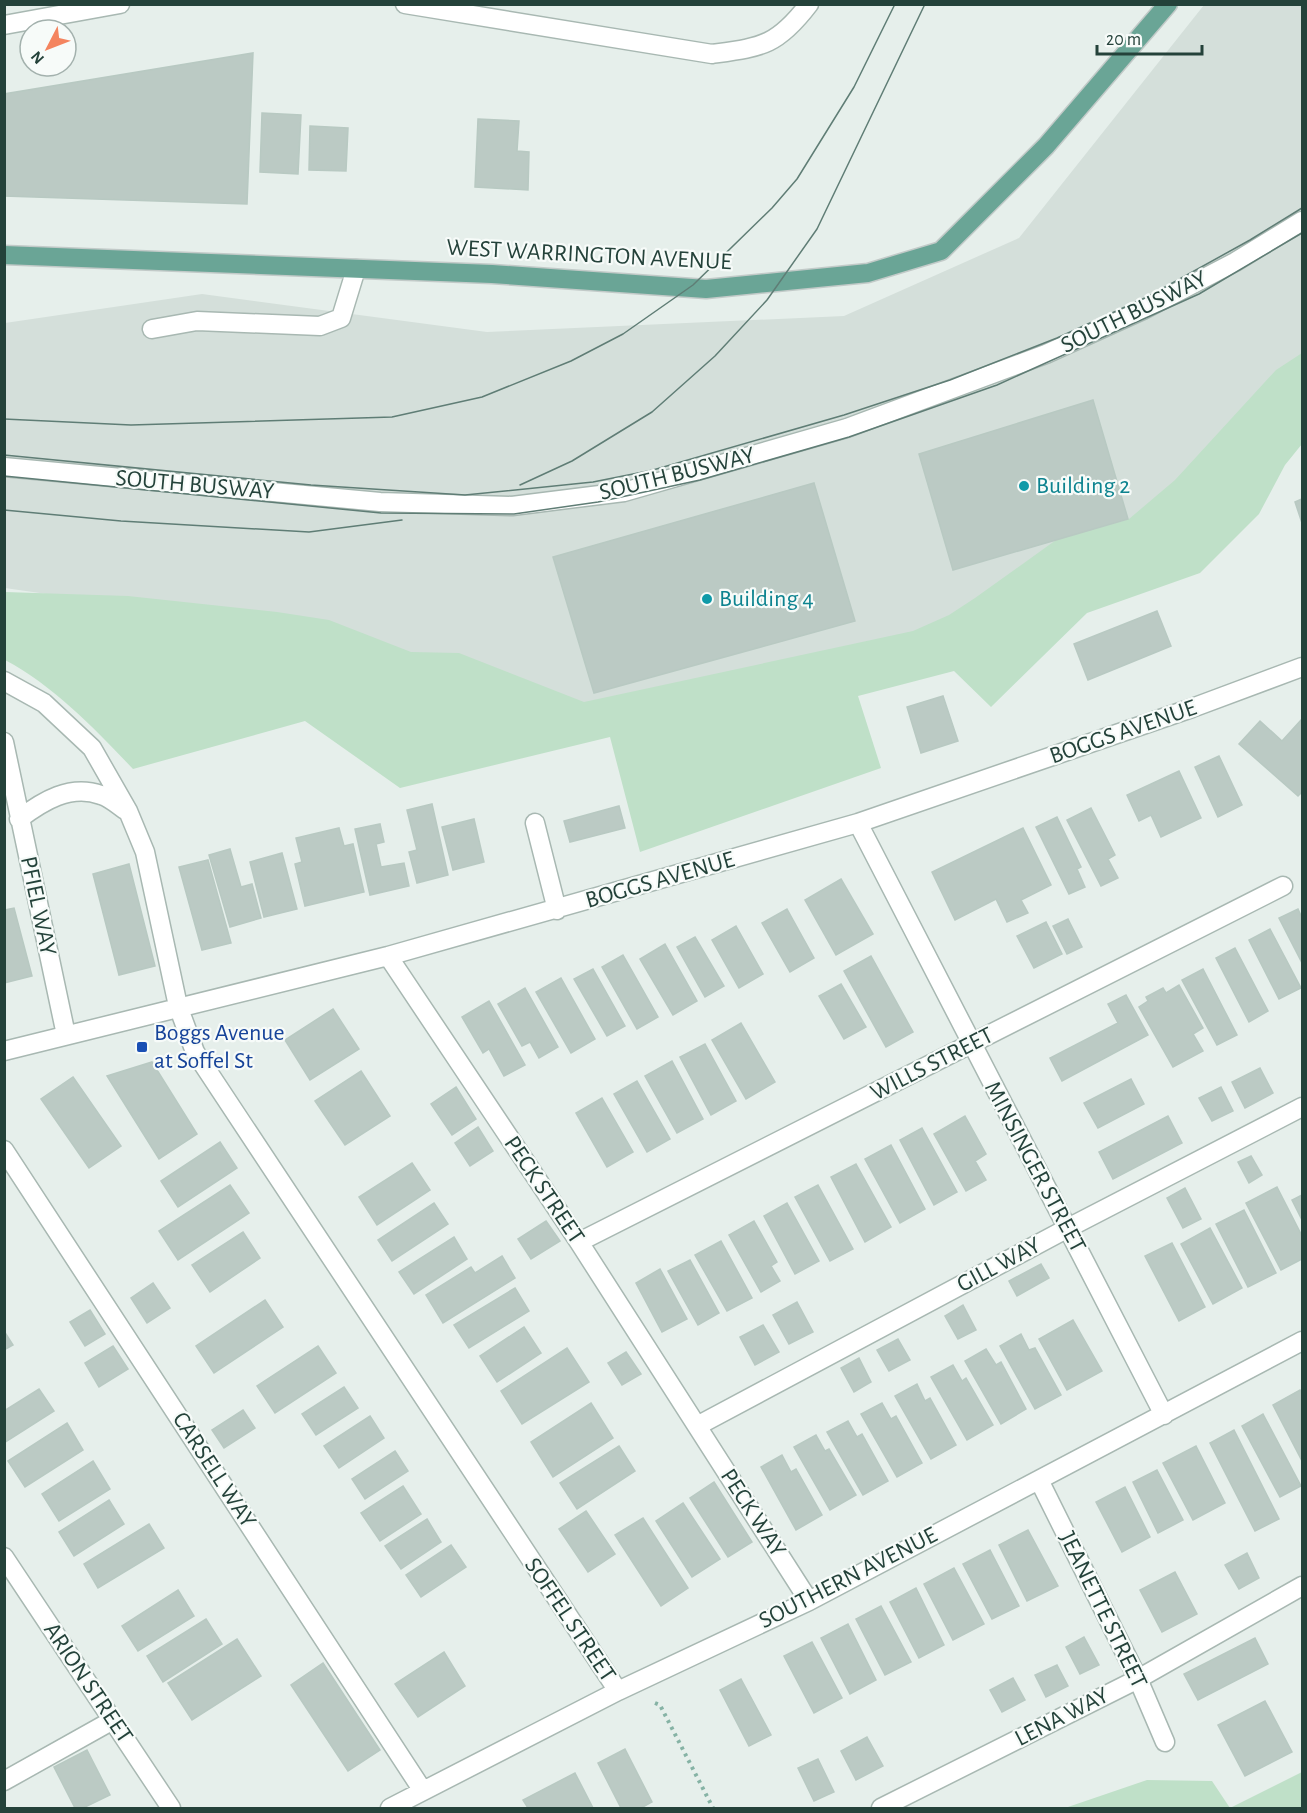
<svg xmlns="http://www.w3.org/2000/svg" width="1307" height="1813" font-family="'Alegreya Sans',sans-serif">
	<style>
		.built { fill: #d4dfda }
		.green { fill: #bfe0c8 }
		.building { fill: #bbcac4; stroke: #b8c9c2; stroke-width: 1.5 }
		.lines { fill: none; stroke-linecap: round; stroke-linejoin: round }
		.minor-casing { stroke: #a8b8b2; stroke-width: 21 }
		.major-casing { stroke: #c2cac8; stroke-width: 21 }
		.path { stroke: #86b3a5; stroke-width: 4; stroke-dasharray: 3 4.5; stroke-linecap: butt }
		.minor { stroke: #fff; stroke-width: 18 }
		.major { stroke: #6aa596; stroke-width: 18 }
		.tram { stroke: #5f7d75; stroke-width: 1.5 }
		.culture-dot { fill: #0f9aa8; stroke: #f7fbf9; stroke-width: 2 }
		.transit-dot { fill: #1a4fb4; stroke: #f7fbf9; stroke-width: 2 }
		.labels { text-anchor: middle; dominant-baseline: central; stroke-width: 4.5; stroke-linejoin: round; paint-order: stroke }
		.street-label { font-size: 24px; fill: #24423a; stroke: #f7fbf9 }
		.culture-label { font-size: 24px; fill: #0d838f; stroke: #f7fbf9; text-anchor: start }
		.transit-label { font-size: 24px; fill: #164399; stroke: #f7fbf9; text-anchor: start }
	</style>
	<rect width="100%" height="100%" fill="#e6efeb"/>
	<!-- built -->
	<path class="built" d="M1204,5H1302V399L954,662L613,726L289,629L5,588V323L202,294L487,332L844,316L1019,238Z"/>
	<!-- green -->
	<path class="green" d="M1302,353V444L1285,465L1259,514L1200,573L1087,613L991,707L954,671L858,696L881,768L640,852L610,737L400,788L305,721L133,769C95,729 54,686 5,660V592L128,596L277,612L329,620L411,652L459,653L584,702L913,631L949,615L975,598L1056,540L1129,519L1175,480L1276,370Z
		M1302,1772V1808H1065L1147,1780L1212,1781L1230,1808Z"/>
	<!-- building -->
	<path class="building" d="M253,53L247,204L4,196V94Z
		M262,113L301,115L298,174L260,172Z
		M478,119L519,121L517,151L529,152L528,190L475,187Z
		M310,126L348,128L346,171L309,170Z
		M1093,400L1128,519L953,570L919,454Z
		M814,483L855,621L594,693L553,557Z
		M1302,499V523L1295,502Z
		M1157,611L1171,646L1088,680L1074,644Z
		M943,696L958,741L921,753L907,707Z
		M1302,719V792L1298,796L1239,744L1260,721L1282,741Z
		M1219,756L1242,805L1218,817L1195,767Z
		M1179,771L1201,818L1161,837L1151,815L1139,821L1127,795Z
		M432,804L448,875L417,883L409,852L417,850L407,810Z
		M619,806L625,828L570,842L564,821Z
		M1091,808L1115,855L1108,859L1118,878L1101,886L1067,820Z
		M1057,817L1081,867L1077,869L1085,887L1069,894L1036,827Z
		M474,819L484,862L453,870L442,827Z
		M380,824L384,842L376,844L381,867L404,863L409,886L370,895L355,829Z
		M339,828L344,846L353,844L364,892L305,906L295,864L302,862L296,838Z
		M1023,828L1051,885L1021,900L1028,913L1007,922L996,899L955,920L932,872Z
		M230,849L241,887L252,884L261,918L230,927L209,855Z
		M282,853L297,909L264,917L250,862Z
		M208,860L231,943L202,950L179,867Z
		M129,864L155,966L119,975L93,874Z
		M841,879L873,934L836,955L805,900Z
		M14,908L32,976L4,983V910Z
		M787,909L814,958L790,972L762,923Z
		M1298,909L1302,918V963L1279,918Z
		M1068,919L1082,947L1067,954L1053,926Z
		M1046,922L1062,954L1034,968L1017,936Z
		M736,926L763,974L739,988L712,940Z
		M1270,929L1301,988L1279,999L1249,940Z
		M695,937L724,986L705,997L677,947Z
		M665,944L697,1001L673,1015L640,959Z
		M1235,948L1268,1011L1249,1022L1216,958Z
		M623,955L658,1017L637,1029L602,967Z
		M871,956L913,1032L886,1047L844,971Z
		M593,969L625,1026L607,1036L574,979Z
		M1203,969L1237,1035L1217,1045L1182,980Z
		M561,978L595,1039L571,1053L536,992Z
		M841,984L866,1027L844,1039L819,996Z
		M1179,985L1203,1028L1193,1034L1203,1051L1173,1067L1139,1007L1148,1001L1146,997L1163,988L1166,993Z
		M525,988L558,1047L539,1058L530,1042L522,1046L498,1004Z
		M1126,995L1148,1035L1062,1081L1050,1058L1118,1023L1108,1004Z
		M489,1001L525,1065L504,1076L489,1049L483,1053L462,1017Z
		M333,1009L359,1049L310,1080L285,1040Z
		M741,1023L775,1082L746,1099L712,1040Z
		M705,1044L736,1101L711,1115L680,1057Z
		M672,1061L703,1119L677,1133L645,1076Z
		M152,1062L197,1134L159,1159L107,1076Z
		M1260,1068L1273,1093L1245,1108L1232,1082Z
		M361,1071L390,1116L345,1145L315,1101Z
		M73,1077L121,1146L89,1168L41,1099Z
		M1131,1079L1144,1104L1098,1128L1084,1103Z
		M637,1081L670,1139L647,1152L614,1094Z
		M456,1087L476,1119L452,1135L431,1104Z
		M1221,1087L1233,1111L1212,1121L1199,1098Z
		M602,1098L633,1152L607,1167L576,1113Z
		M965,1116L986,1154L975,1161L986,1180L966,1191L934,1134Z
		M1168,1116L1182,1143L1113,1179L1099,1152Z
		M478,1127L493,1151L470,1166L455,1143Z
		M922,1128L957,1192L934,1205L900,1140Z
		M220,1142L237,1168L178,1207L161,1181Z
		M891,1145L925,1209L900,1223L865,1159Z
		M1251,1156L1262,1175L1249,1183L1238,1162Z
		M412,1163L430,1190L377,1225L359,1197Z
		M856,1164L891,1227L865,1242L831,1177Z
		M230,1185L249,1213L178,1260L159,1231Z
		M818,1185L853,1249L830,1261L795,1197Z
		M1277,1187L1302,1236V1259L1281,1270L1246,1203Z
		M1185,1188L1201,1219L1183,1228L1167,1198Z
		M1302,1195V1220L1292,1200Z
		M434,1203L448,1224L392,1261L378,1240Z
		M787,1203L819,1261L795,1274L764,1216Z
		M1244,1210L1276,1273L1248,1287L1216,1224Z
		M546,1221L560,1241L531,1259L518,1239Z
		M754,1221L777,1262L771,1266L780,1281L761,1292L729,1235Z
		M1210,1228L1242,1288L1213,1304L1181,1244Z
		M243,1232L260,1258L210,1292L192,1265Z
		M454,1237L467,1259L414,1294L399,1272Z
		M721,1241L752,1298L727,1311L695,1255Z
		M1172,1243L1205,1307L1179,1321L1145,1256Z
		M502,1256L515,1278L443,1323L426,1295L471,1267L475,1273Z
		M690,1260L719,1313L698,1325L668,1271Z
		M1041,1264L1049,1278L1017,1296L1009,1281Z
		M660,1269L687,1319L662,1332L636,1283Z
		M153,1283L170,1308L147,1323L131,1298Z
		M515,1288L529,1311L469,1348L454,1325Z
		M265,1300L283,1327L214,1373L196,1346Z
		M797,1302L813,1332L789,1344L773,1315Z
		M963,1305L976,1330L958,1339L945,1316Z
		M90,1310L105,1334L85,1346L70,1322Z
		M1073,1320L1102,1371L1067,1390L1039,1339Z
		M763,1325L779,1352L755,1365L740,1337Z
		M524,1327L541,1353L497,1382L480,1356Z
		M4,1331L13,1345L4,1350Z
		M1021,1334L1029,1350L1035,1348L1061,1395L1035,1409L1000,1346Z
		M898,1339L910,1360L889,1371L877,1350Z
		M113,1346L128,1369L99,1387L85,1363Z
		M318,1346L336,1373L275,1413L257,1386Z
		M567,1348L589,1382L522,1424L501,1391Z
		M986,1349L996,1365L1001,1362L1026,1409L1001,1424L965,1361Z
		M626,1352L641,1374L622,1385L608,1363Z
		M859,1358L871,1382L854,1392L841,1368Z
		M953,1365L962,1381L966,1378L993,1425L967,1440L931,1377Z
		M917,1384L925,1401L930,1398L956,1445L931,1459L895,1396Z
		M344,1387L358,1408L316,1435L302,1414Z
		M39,1389L54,1411L4,1443V1411Z
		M1300,1390L1302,1394V1461L1273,1405Z
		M591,1403L613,1438L553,1477L531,1442Z
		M882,1403L891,1419L896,1416L922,1463L897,1477L861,1414Z
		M243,1410L255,1428L224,1448L212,1430Z
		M1263,1414L1301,1486L1280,1497L1242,1426Z
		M370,1416L384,1438L339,1468L324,1446Z
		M848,1421L857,1437L862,1434L888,1481L863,1495L827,1432Z
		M67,1423L83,1450L25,1487L8,1461Z
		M1234,1430L1279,1519L1255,1531L1210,1443Z
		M816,1435L825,1451L829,1449L856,1495L830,1510L794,1447Z
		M619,1446L635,1471L577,1509L560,1483Z
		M1196,1446L1225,1503L1193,1520L1163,1463Z
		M395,1451L408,1471L365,1499L352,1479Z
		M782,1455L791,1472L796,1469L822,1515L796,1530L761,1467Z
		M93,1461L110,1489L59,1521L42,1494Z
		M1157,1470L1183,1520L1158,1533L1133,1482Z
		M714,1482L752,1542L728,1557L690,1498Z
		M403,1486L421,1514L380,1541L361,1513Z
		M1125,1487L1150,1537L1122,1552L1096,1502Z
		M109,1500L124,1524L74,1556L59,1532Z
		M683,1503L720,1559L692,1577L656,1521Z
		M586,1511L615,1554L588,1572L559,1529Z
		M643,1518L688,1588L661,1606L615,1535Z
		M427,1519L441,1542L401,1569L385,1546Z
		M149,1524L164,1548L98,1588L84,1564Z
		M1028,1530L1058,1586L1027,1601L999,1545Z
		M451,1545L466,1567L421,1597L406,1575Z
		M990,1550L1019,1606L992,1619L963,1564Z
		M1247,1553L1259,1578L1239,1589L1225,1565Z
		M954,1568L984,1624L953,1640L924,1584Z
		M1175,1572L1197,1614L1162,1632L1140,1590Z
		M916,1588L944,1645L919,1658L890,1602Z
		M178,1590L194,1616L138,1651L122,1626Z
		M881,1606L911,1662L885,1675L856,1619Z
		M206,1619L222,1644L163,1682L147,1656Z
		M848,1624L876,1680L850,1694L821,1638Z
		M1084,1637L1099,1665L1080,1674L1066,1647Z
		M1255,1638L1268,1664L1198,1700L1184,1674Z
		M237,1639L261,1676L192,1720L168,1683Z
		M812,1642L842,1698L814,1713L784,1656Z
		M444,1652L465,1686L418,1717L395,1684Z
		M323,1663L380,1750L348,1771L291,1685Z
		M1057,1665L1068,1686L1046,1697L1035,1675Z
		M1013,1678L1025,1700L1002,1712L990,1690Z
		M741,1679L771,1735L749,1746L720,1690Z
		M1265,1701L1292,1752L1245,1776L1218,1725Z
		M867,1737L883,1766L856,1780L841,1751Z
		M625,1749L652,1802L641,1808H621L598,1763Z
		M87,1750L110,1795L83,1808H75L54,1767Z
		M818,1759L834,1792L814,1801L798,1768Z
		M575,1773L593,1808H528L523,1800Z"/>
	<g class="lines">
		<defs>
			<path id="minor" d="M405,4L712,54C762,47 777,46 809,4
				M4,25L120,4
				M152,329L197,321L320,326L341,318L356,269
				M4,467L380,502L512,506L624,492L847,428L1046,354L1143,310L1235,262L1302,221
				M4,681L44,703L92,748L128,811L145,852L178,1006L195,1052L618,1691
				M4,742L66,1035
				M19,819C43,801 70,784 101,795C109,797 118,805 125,810
				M535,823L557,910
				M858,823L1164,1415
				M388,956L579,1242L809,1601
				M4,1051L388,956L858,823L1192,708L1302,667
				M4,1150L423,1791
				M579,1242L1283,886
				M697,1426L1068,1228L1302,1107
				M1039,1480L1138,1679L1165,1742
				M4,1557L171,1808
				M4,1781L113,1720
				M390,1808L618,1691L809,1601L1302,1341
				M881,1808L1138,1679L1302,1586"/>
			<path id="major" d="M4,255L492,274L706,289L868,273L941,251L1046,146L1168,4"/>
		</defs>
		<!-- minor casing -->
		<use href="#minor" class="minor-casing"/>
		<!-- major casing -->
		<use href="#major" class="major-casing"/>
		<!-- path -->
		<path class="path" d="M655,1703L660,1705L713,1808"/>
		<!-- minor -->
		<use href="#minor" class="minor"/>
		<!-- major -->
		<use href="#major" class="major"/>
		<!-- tram -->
		<path class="tram" d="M4,419L131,425L392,417L482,397L571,361L623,334L693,285L772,208L797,179L854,87L895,4
			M4,455L311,485L465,495L593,482L653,470L844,415L950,380L1057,338L1147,297L1250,240L1302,208
			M4,476L381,513L514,514L598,502L700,480L849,437L997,385L1199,294L1302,233
			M520,485L572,461L652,412L715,356L767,300L817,229L925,4
			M4,510L121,521L309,532L402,520"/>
	</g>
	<!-- markers -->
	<g class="culture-dot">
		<circle cx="1024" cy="486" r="6"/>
		<circle cx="707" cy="599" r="6"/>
	</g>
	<rect class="transit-dot" x="136" y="1041" width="12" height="12" rx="3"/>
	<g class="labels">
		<!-- street labels -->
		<g class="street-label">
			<text transform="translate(589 255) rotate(3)">WEST WARRINGTON AVENUE</text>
			<text transform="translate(1134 312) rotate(-26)">SOUTH BUSWAY</text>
			<text transform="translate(677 474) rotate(-14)">SOUTH BUSWAY</text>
			<text transform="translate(195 485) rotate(5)">SOUTH BUSWAY</text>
			<text transform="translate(1123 732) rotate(-19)">BOGGS AVENUE</text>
			<text transform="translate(660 880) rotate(-16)">BOGGS AVENUE</text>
			<text transform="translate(38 906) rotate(78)">PFIEL WAY</text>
			<text transform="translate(932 1064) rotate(-27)">WILLS STREET</text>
			<text transform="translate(1035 1167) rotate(62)">MINSINGER STREET</text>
			<text transform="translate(544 1190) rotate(56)">PECK STREET</text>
			<text transform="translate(999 1265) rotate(-28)">GILL WAY</text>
			<text transform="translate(214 1470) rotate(57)">CARSELL WAY</text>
			<text transform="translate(753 1513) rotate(57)">PECK WAY</text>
			<text transform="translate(848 1578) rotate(-27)">SOUTHERN AVENUE</text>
			<text transform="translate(1103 1610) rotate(64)">JEANETTE STREET</text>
			<text transform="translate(570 1620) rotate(56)">SOFFEL STREET</text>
			<text transform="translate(88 1683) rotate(56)">ARION STREET</text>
			<text transform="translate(1062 1717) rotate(-27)">LENA WAY</text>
		</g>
		<!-- culture labels -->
		<g class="culture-label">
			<text x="1036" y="486">Building 2</text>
			<text x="719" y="599">Building 4</text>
		</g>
		<!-- transit labels -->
		<g class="transit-label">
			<text x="154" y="1033">Boggs Avenue<tspan x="154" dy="28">at Soffel St</tspan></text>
		</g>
	</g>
	<!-- border -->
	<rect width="1307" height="1813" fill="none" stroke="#24423a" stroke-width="12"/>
	<!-- north arrow -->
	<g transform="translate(48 48) rotate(228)"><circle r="28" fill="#f7fbf9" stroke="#a3b1ad" stroke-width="1.5"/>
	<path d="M0-4.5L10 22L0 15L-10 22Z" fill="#f4845f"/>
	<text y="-9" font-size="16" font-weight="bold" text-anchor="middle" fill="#24423a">N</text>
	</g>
	<!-- scale -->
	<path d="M1097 45v9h105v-9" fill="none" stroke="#24423a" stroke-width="3"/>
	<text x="1106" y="45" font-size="18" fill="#24423a" stroke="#f7fbf9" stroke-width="4.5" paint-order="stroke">20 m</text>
</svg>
